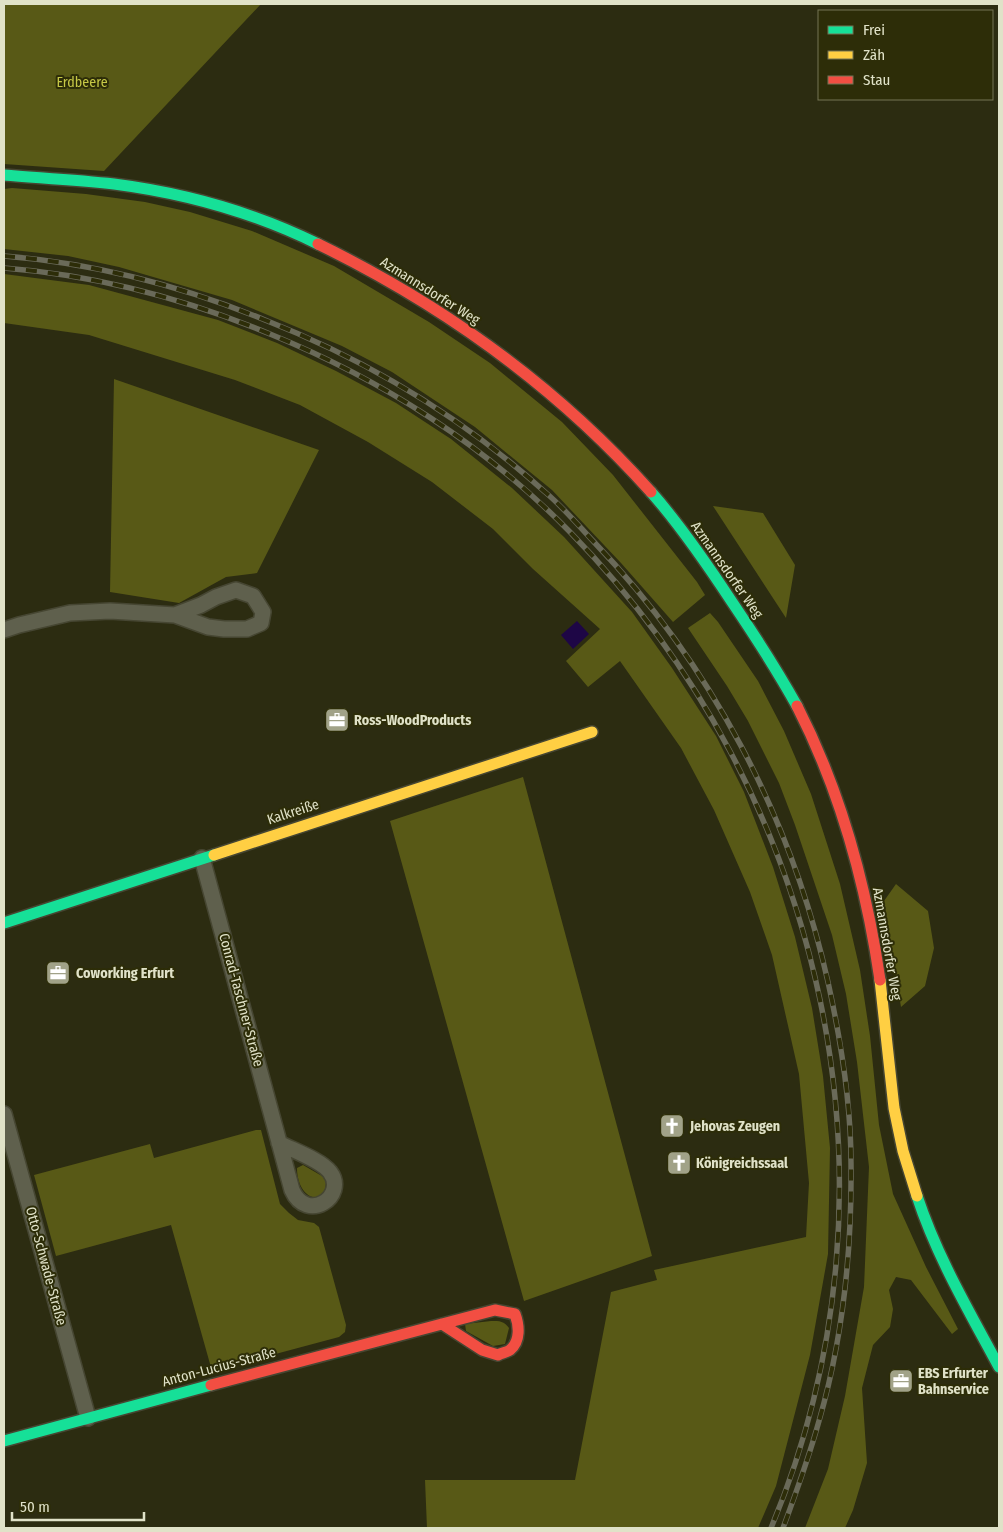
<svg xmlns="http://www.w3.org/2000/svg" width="1003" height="1532" font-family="'Fira Sans Condensed',sans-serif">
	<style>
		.green { fill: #585916 }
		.water { fill: #1e0646 }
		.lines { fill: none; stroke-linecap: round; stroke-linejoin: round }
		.street-casing { stroke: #464632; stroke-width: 18 }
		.fast-casing { stroke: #464632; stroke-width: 14 }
		.slow-casing { stroke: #464632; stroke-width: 14 }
		.jam-casing { stroke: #464632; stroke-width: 14 }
		.street { stroke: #5f604d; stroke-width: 15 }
		.fast { stroke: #16e098; stroke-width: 11 }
		.slow { stroke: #ffcf43; stroke-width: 11 }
		.jam { stroke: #f24e42; stroke-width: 11 }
		.rail-casing { stroke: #6a6a59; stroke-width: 5.5 }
		.rail { stroke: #2d2d08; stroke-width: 4; stroke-dasharray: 11; stroke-linecap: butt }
		.labels { text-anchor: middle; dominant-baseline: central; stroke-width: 4; stroke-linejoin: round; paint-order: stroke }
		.park-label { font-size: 14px; fill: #c6c846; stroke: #2d2d08 }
		.street-label { font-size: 14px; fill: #e0e2c8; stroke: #2d2d08 }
		.poi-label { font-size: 14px; font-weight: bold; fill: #e0e2c8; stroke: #2d2d08; text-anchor: start }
	</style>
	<rect width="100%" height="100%" fill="#2c2c11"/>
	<!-- green -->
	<path class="green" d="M4,4H261L104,171L4,164Z
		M12,188L86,194L145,202L190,212L252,231L334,266L429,322L490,363L562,422L613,475L697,582L705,595L673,622L621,563L552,490L475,427L392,372L342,346L232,300L119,267L68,256L4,249V189Z
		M4,274L89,285L218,320L277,343L336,371L396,403L451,439L512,488L564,537L632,612L672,668L716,736L744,792L773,867L795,937L812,1008L823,1076L830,1148L828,1254L810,1355L776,1486L758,1528H427L425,1480H575L611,1292L657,1280L654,1270L806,1237L809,1183L799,1074L772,955L750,892L714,810L681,748L620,661L588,687L566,661L600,629L533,569L493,529L432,482L368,442L300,405L235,380L89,335L4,323Z
		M114,379L319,450L257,573L226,577L179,603L110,592Z
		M713,506L763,513L795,565L786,618Z
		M710,613L718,622L758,681L784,731L811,794L840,884L860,970L870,1036L879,1125L893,1194L926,1267L958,1329L952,1334L911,1280L896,1277L889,1290L893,1309L890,1327L873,1345L862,1388L867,1463L853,1510L845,1528H805L828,1469L845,1396L864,1287L869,1167L857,1062L846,994L832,935L795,825L779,783L748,721L727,686L688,628Z
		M523,777L652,1256L524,1301L390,821Z
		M896,884L928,911L934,948L925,986L901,1007L884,901Z
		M256,1130H261L280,1204L289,1213L298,1220L314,1223L319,1227L346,1325L345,1332L339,1337L212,1371L171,1225L56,1256L34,1175L150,1144L154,1158Z
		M303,1165L322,1176L326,1181C326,1208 297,1200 297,1168Z
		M491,1321C500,1321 504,1321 509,1328L505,1344L493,1346L466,1331L465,1324Z"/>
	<!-- water -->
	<path class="water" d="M577,621L589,634L573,649L561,635Z"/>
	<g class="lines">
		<defs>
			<path id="street" d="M4,630L19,625L70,613L110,611L175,615L208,627L224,629H247L261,623L263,612L253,596L236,590L216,597L201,605L175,615
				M202,858L292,1190C307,1224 348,1196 330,1172C321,1160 292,1150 279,1143
				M4,1114L88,1418"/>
			<path id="fast" d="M4,175C41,178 78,180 114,184C184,193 255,213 318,244
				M651,492C681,526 707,564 732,602C755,636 777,670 797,706
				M4,923L214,855
				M917,1196C937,1257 969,1311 999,1367
				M4,1441L211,1385"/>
			<path id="slow" d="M214,855L592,732
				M880,980L894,1108L903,1151L917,1196"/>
			<path id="jam" d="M318,244C443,305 558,388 651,492
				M797,706C841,792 866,884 880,980
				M211,1385L495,1310L515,1314C519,1325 521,1341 510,1350C507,1352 502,1353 498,1355L482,1350L442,1324"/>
		</defs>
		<!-- street casing -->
		<use href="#street" class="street-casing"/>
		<!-- fast casing -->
		<use href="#fast" class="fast-casing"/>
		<!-- slow casing -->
		<use href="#slow" class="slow-casing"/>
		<!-- jam casing -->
		<use href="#jam" class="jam-casing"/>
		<!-- street -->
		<use href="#street" class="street"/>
		<!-- fast -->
		<use href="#fast" class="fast"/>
		<!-- slow -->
		<use href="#slow" class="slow"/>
		<!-- jam -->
		<use href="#jam" class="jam"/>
		<defs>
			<path id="rail" d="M4,256C93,263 182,286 265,320C367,360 463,418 545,492C563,507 578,525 594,542C711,664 791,817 828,982C841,1041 851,1102 851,1163C852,1250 843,1338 819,1421C809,1457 796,1493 783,1528
				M4,268C95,275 186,299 270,334C381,379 486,446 570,532C826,794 914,1187 771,1528"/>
		</defs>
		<!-- rail casing -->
		<use href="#rail" class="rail-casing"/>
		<!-- rail -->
		<use href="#rail" class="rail"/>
	</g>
	<!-- icons -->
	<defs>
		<symbol id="office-square" viewBox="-11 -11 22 22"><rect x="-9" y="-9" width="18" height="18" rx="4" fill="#a1a288" stroke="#2d2d08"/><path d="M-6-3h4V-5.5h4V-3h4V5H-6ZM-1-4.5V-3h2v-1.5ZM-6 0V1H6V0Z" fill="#fff"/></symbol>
		<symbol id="church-square" viewBox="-11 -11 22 22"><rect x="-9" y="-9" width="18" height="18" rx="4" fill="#a1a288" stroke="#2d2d08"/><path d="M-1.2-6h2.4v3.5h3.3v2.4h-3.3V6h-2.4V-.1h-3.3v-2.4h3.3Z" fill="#fff"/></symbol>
	</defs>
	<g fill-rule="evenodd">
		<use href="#office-square" x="323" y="706" width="28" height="28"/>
		<use href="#office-square" x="44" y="959" width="28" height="28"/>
		<use href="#church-square" x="658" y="1112" width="28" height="28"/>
		<use href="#church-square" x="665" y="1149" width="28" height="28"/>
		<use href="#office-square" x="887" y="1367" width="28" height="28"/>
	</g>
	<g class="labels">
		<!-- park labels -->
		<g class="park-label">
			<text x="82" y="82">Erdbeere</text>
		</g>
		<!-- street labels -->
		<g class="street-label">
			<text transform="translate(430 291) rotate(32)">Azmannsdorfer Weg</text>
			<text transform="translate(727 570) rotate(55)">Azmannsdorfer Weg</text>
			<text transform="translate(293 812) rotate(-18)">Kalkreiße</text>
			<text transform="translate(887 944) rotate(80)">Azmannsdorfer Weg</text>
			<text transform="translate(241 1000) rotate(75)">Conrad-Taschner-Straße</text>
			<text transform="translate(46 1266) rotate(75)">Otto-Schwade-Straße</text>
			<text transform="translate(219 1367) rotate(-15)">Anton-Lucius-Straße</text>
		</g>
		<!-- poi labels -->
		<g class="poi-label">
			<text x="354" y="720">Ross-WoodProducts</text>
			<text x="76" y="973">Coworking Erfurt</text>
			<text x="690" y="1126">Jehovas Zeugen</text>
			<text x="696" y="1163">Königreichssaal</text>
			<text x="918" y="1373">EBS Erfurter<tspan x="918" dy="16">Bahnservice</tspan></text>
		</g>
	</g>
	<!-- border -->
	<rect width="1003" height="1532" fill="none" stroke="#e0e2c8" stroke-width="10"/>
	<!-- legend -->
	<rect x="818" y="10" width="175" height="90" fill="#2d2d08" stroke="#757555"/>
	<rect x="828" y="26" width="25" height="8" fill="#16e098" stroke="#757555"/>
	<text x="863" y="35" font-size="15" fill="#e0e2c8">Frei</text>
	<rect x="828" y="51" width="25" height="8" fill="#ffcf43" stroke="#757555"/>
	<text x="863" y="60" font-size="15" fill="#e0e2c8">Zäh</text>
	<rect x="828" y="76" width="25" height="8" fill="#f24e42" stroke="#757555"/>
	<text x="863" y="85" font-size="15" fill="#e0e2c8">Stau</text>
	<!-- scale -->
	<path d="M12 1512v8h132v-8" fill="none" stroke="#e0e2c8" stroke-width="2.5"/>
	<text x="20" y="1512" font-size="15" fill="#e0e2c8" stroke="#2d2d08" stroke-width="4" paint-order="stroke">50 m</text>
</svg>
